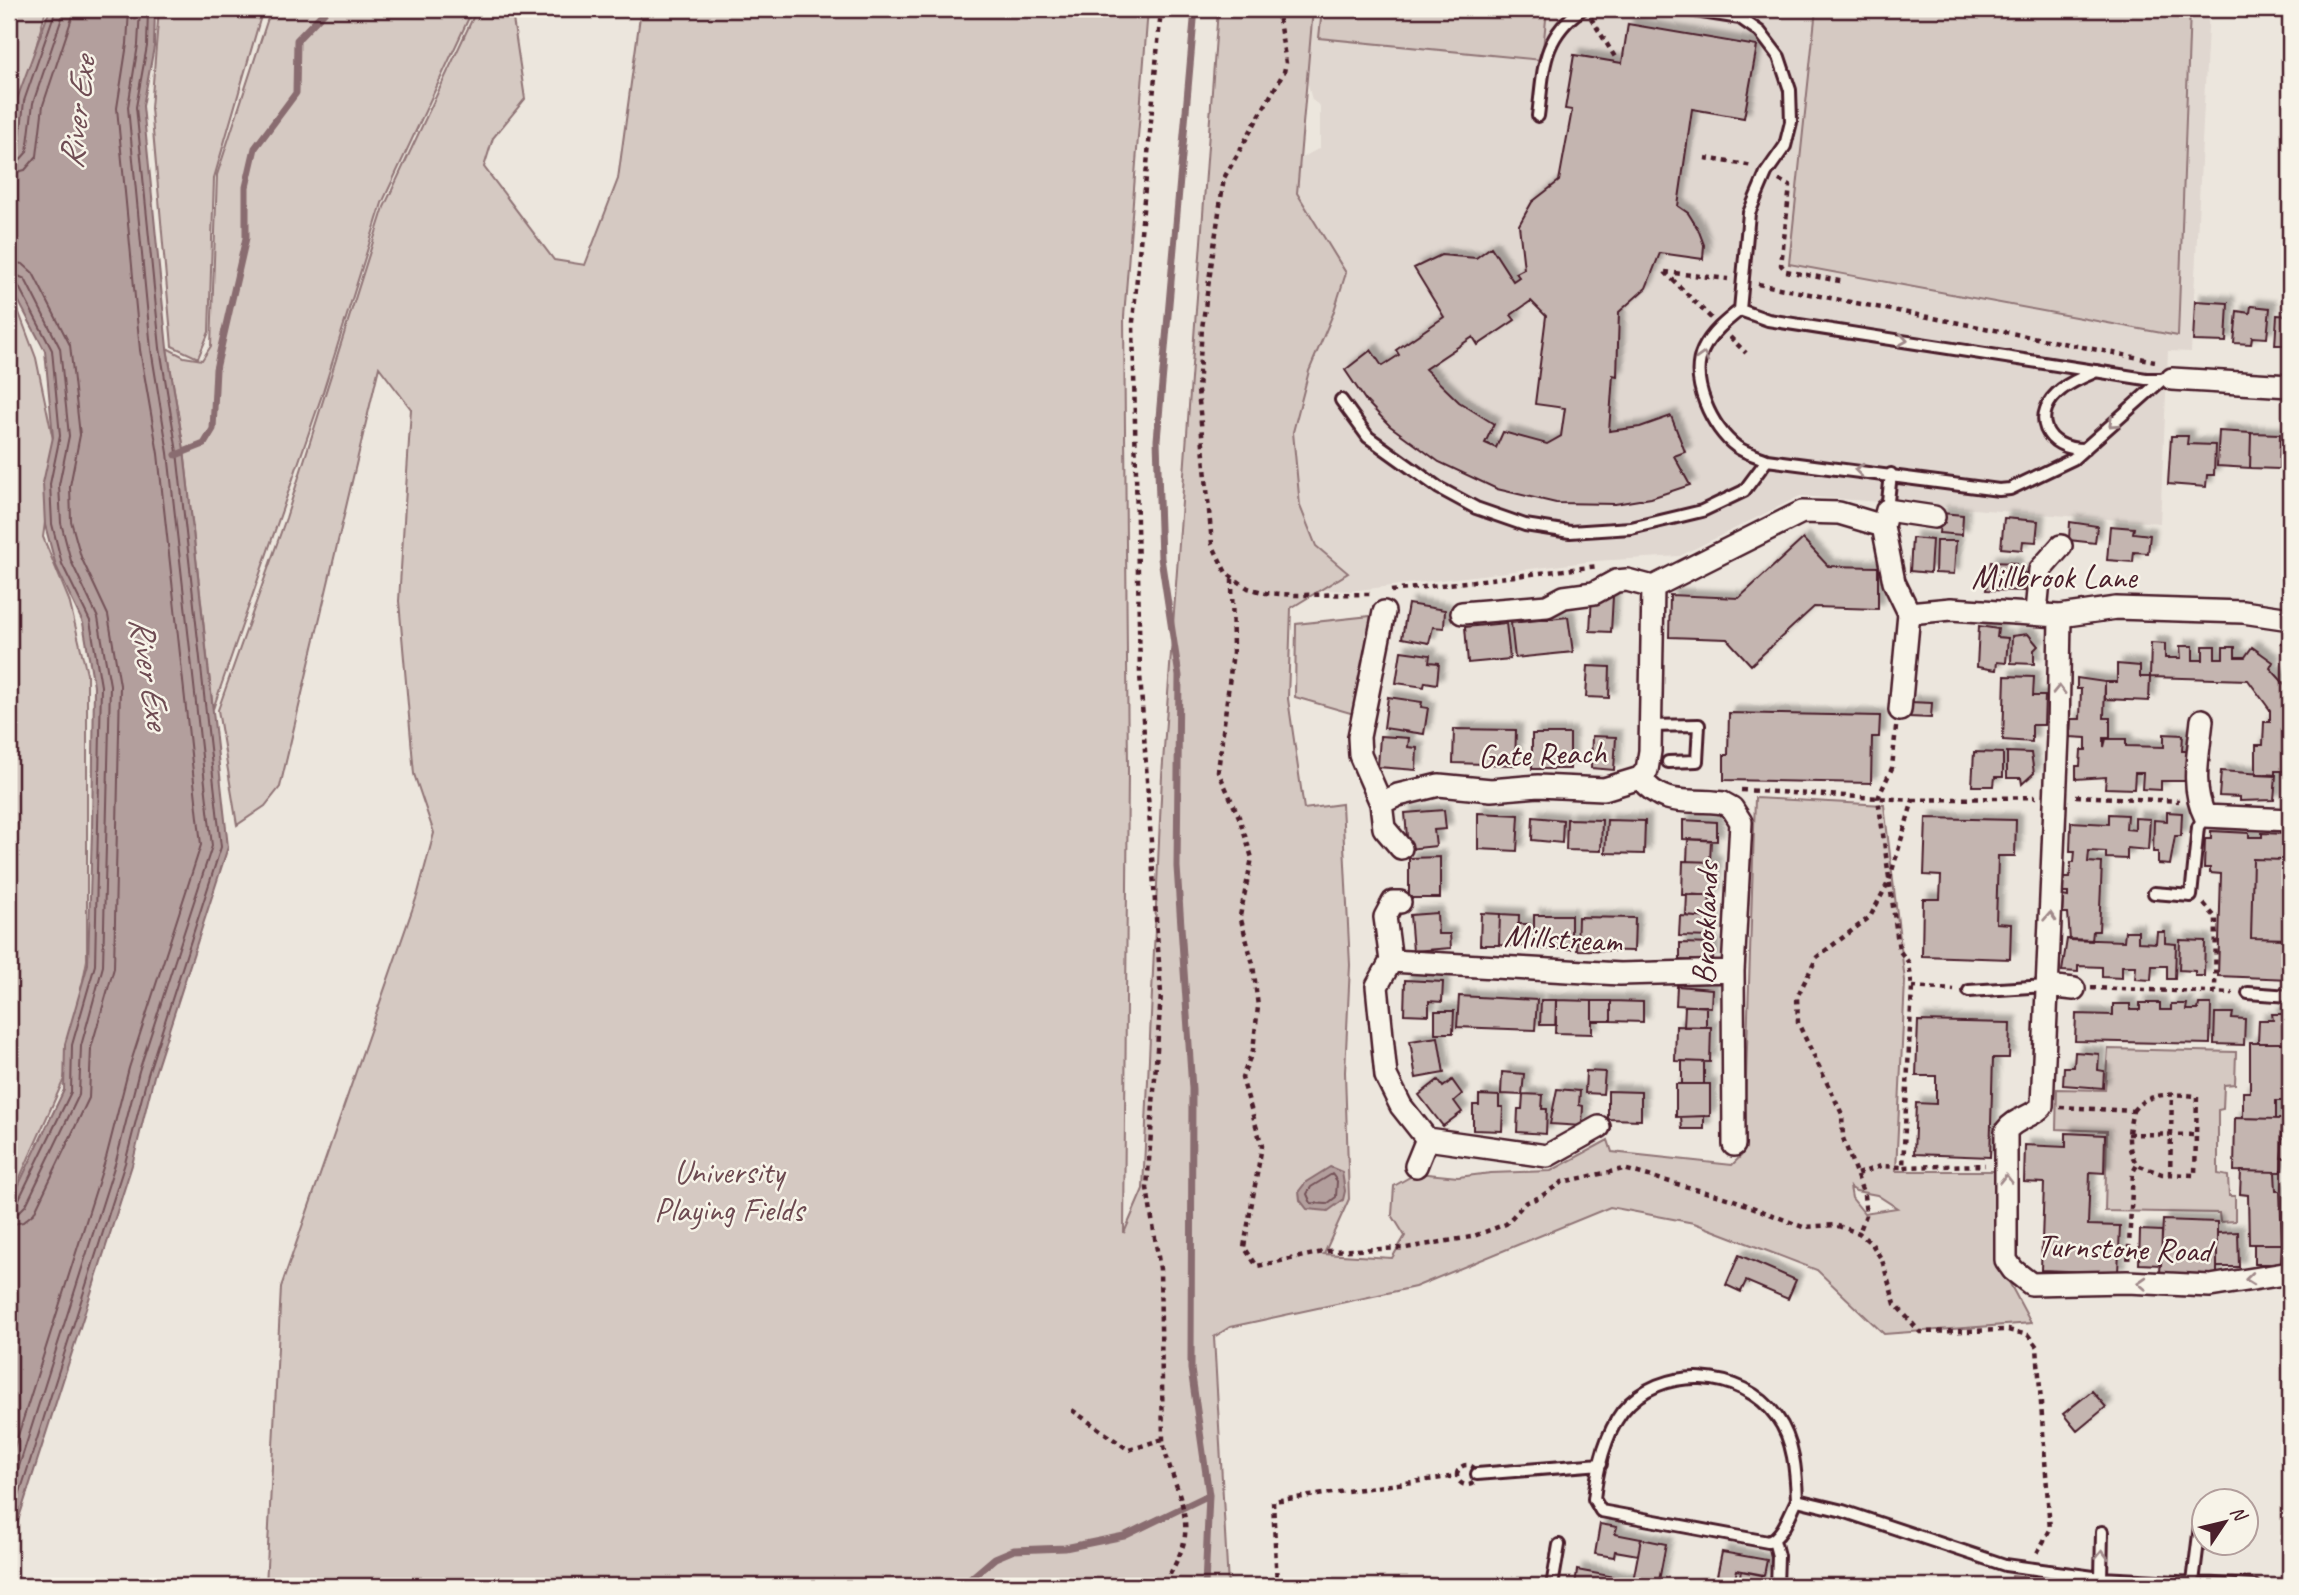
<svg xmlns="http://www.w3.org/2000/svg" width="2299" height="1595" font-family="Caveat,sans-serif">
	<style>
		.built { fill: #e0d7d0 }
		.green { fill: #d5c9c2; stroke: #907476; stroke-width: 2; fill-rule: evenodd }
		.water { fill: #b39f9d; stroke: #896c6f; stroke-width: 2 }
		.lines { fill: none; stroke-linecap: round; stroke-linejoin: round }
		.shore { stroke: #745259; stroke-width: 2 }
		.stream { stroke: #896c6f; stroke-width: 7 }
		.building { fill: #c4b5b0; stroke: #4a1f2b; stroke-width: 2; fill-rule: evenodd; filter: url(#shadow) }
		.service-casing { stroke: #4a1f2b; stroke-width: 16 }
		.minor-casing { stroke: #4a1f2b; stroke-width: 26 }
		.path { stroke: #4a1f2b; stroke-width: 4.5; stroke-dasharray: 5 5; stroke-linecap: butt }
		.service { stroke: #f7f3e8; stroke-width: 10 }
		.minor { stroke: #f7f3e8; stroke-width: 21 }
		.oneway { stroke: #a0898a }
		.labels { text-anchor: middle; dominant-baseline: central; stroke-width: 5; stroke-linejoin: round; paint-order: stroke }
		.street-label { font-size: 33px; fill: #4a1f2b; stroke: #f7f3e8 }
		.park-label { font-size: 33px; fill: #6d4a51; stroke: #f7f3e8 }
		.water-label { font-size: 35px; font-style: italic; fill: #6f4c53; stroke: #f7f3e8 }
	</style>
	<defs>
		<filter id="shadow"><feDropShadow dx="6" dy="-6" stdDeviation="2" flood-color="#0004"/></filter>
	</defs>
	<rect width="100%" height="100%" fill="#ece6dd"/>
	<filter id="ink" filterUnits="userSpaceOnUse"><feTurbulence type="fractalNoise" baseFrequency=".0143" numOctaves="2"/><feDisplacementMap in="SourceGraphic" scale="14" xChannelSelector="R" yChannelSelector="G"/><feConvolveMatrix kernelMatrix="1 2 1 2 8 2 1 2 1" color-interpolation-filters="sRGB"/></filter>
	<g filter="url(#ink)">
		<!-- built -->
		<path class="built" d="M1289,9H2209L2191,352L2168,351L2160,523L1800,496L1680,556L1595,561L1351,591L1266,588L1290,164L1320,148V106L1312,100Z"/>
		<!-- green -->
		<path class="green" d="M9,9H46L9,150Z
			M159,9H263L214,178L209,332L198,358L172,346L151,108Z
			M271,9H473L382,203L323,392L213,709L184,450L167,348L184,357L202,360L211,346L217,175Z
			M477,9H519L513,19L525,99L493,138L484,167L554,260L585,265L618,179L641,9H1148L1124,317L1128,771L1124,1233L1143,1189L1162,776L1218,9H1313L1297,193L1346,273L1333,314L1309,371L1293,432L1300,506L1316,546L1348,573L1291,608L1288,699L1304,809L1342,804L1350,965L1345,1072L1349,1199L1324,1254L1392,1258L1405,1236L1392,1215L1394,1186L1417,1173L1458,1177L1491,1173L1551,1171L1608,1140L1612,1152L1732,1165L1742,1155L1744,1140L1755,798L1884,805L1905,981L1896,1171H2001V1267L2031,1323L1884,1334L1817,1270L1694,1223L1610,1207L1415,1287L1230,1327L1214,1337L1228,1586H266L281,1287L418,893L434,833L414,774L399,601L411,409L379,367L280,787L265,806L237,825L218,710L286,518L384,207ZM1850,1187L1856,1191L1877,1195L1897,1208L1864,1213L1852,1198Z
			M1322,9H1547L1542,60L1319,38Z
			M1816,9H2190L2178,336L1789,264Z
			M9,286L36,358L55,449L43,537L69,600L87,674V960L64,1079L9,1202Z
			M1371,616L1354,714L1295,697L1296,624Z
			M2108,1049L2236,1052L2235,1084L2224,1085L2223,1109L2218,1110V1174L2228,1176L2229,1196H2235V1221L2220,1222L2219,1213L2105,1211L2107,1131L2056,1129L2057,1089L2105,1090Z
			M2012,1576L2106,1586H2011Z"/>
		<!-- water -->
		<path class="water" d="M50,9H155L154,47L143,106L167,348L184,450L228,847L154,1076L132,1165L9,1549V1205L64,1090L65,1044L88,964L92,830L94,686L83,623L56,566L45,525L43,483L53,437L45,351L9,283V178L17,99Z
			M1330,1167L1342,1172L1345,1191L1343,1200L1328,1211L1307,1209L1300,1200L1299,1191L1306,1182Z"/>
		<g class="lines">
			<!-- shore -->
			<path class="shore" d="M9,155L19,149L24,101L56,9
				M9,164L19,161L27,152L33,103L65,9
				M9,174L25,170L37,156L43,105L75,9
				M9,262L23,264L33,273L70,345L80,435L70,486L71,521L81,557L108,615L120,685L114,968L91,1048L89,1098L34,1213L23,1222L9,1225
				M9,272L25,279L60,348L69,436L59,485L61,523L71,561L98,618L110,685L103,966L81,1046L79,1095L26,1205L18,1213L9,1214
				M9,281L18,285L52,350L60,436L50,484L52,524L62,564L90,621L101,686L95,965L72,1045L71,1092L18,1201L9,1206
				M1332,1174L1337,1181L1336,1197L1327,1204L1311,1203L1307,1194L1311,1187Z
				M9,1464L106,1158L129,1068L201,845L158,454L140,350L117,108L127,44L129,9
				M9,1498L116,1161L139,1071L212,846L168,453L151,349L128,107L138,45L140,9
				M9,1527L125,1163L148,1074L221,847L177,452L160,348L136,107L147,46L148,9"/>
			<!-- stream -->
			<path class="stream" d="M1195,9L1157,440L1161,558L1179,676L1177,867L1192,1089L1191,1369L1209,1495L1205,1586
				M176,455L204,444L213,429L216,369L246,238V187L255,148L296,93L297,40L327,9
				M962,1586L995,1558L1014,1550L1065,1548L1124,1536L1209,1495"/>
		</g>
		<!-- building -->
		<path class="building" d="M1628,24L1757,46L1744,118L1692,109L1678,206L1688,213L1698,229L1704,245L1703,259L1660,253L1646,288L1619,312L1617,376L1613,375L1609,431L1640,427L1671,416L1685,452L1674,456L1690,485L1651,498L1615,504L1556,503L1497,489L1439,462L1390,426L1366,401L1345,370L1371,350L1382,366L1399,355L1396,350L1444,317L1414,268L1441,255L1476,258L1491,247L1513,281L1519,277L1516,273L1524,269L1519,225L1532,202L1559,181L1572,110L1565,109L1574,55L1622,63ZM1531,301L1546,316L1535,404L1565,408L1561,436L1547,444L1503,432L1496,448L1485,443L1494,424L1459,402L1425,369L1473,337L1478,345L1515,320L1511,315Z
			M2195,301L2228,303L2226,342L2193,341Z
			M2251,306L2270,308L2267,338L2252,337L2251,344L2234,343L2237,311L2250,313Z
			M2277,315L2290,316V345H2275Z
			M2219,431L2251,433L2250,468L2217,466Z
			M2251,433L2280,434L2279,469L2250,468Z
			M2171,436H2188L2187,444L2215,445L2214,475H2207L2206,487L2168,484Z
			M2286,455H2290V484L2285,483Z
			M1941,513L1963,515L1962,535L1939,533Z
			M2004,518L2038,521L2036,542L2023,541L2022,550L2001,548Z
			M2070,522L2097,526L2095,543L2069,540Z
			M2110,526L2134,528L2133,533L2150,535L2148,553L2134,552L2133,562L2107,560Z
			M1912,538L1932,540L1930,573L1910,571Z
			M1803,539L1828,566L1878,567V609L1814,607L1751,665L1727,639L1669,637L1670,595L1739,598Z
			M1936,541H1956L1954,574L1935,573Z
			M1991,562L2016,563L2015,573H2028V591L1986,590Z
			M1592,594L1613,596L1611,632L1590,631Z
			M1408,604L1445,610L1444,628L1433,627L1429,643L1402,638Z
			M1568,617L1573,652L1515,658L1511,623Z
			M1506,623L1510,659L1468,663L1465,627Z
			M1979,626L1998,629L1997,637L2008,638L2006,663L1997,662L1996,670L1977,667Z
			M2028,634L2038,646L2034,650V664L2011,663L2012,636Z
			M2151,643L2165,644V658H2181L2180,646H2193V660H2203V646H2215V658H2223V647H2235V657H2245L2252,647L2273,662L2270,668L2290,690V771H2275V776L2256,775V745H2263L2264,722H2270V710L2248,680L2150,677Z
			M1401,651L1430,655L1429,662L1439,663L1437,684L1425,682L1424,687L1396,683Z
			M2117,664L2140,666V677H2150L2149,701L2105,699V682H2117Z
			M1588,666L1610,667L1609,698L1586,697Z
			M2005,676L2034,677L2033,696H2045L2044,725H2032V742L2003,740Z
			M2077,678L2105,682L2104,718H2110V738H2104V747L2106,739H2126V746L2164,747V734L2183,735L2182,751H2189L2188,781H2161V790L2142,789L2143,773H2135L2134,789L2105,788L2106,777L2076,779V766H2080L2081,750H2086V738L2070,737L2071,719H2080L2081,689H2077Z
			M1388,697L1422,702L1421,707L1428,708L1424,734L1384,728Z
			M1910,702L1932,703L1931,718L1909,717Z
			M1729,713L1880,716L1879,737H1872L1871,783L1724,780V755H1728Z
			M1454,729L1516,730L1515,765L1453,763Z
			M1532,734H1570V769H1532Z
			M1380,736L1409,738L1408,747L1417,748L1416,770L1378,767Z
			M1592,736L1616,737L1614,770L1591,768Z
			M1974,752L2003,753V777H1995L1994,786H1972Z
			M2007,752L2031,753L2034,773L2022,784L2021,778H2007Z
			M2221,771L2276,775L2274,800L2240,801V797L2219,796Z
			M1444,810L1446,829L1434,830L1436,846L1408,849L1405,813Z
			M2167,812L2182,813L2181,836H2175L2170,865L2158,864V852H2153L2154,820L2167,821Z
			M1478,813L1519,815L1517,851L1478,849Z
			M2109,814L2127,815L2126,829L2135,830V818L2150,819L2148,850L2127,848V859L2106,858V852L2089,851L2088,862L2102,863L2099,931H2093L2092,941L2070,940L2068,913H2062L2063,896L2068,897V893H2063V878H2070L2071,862H2074L2075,851H2070L2071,822L2109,824Z
			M1533,817L1563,820L1562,843L1532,840Z
			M1926,818L2016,820L2015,856H1998L1996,923L2011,924L2010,959L1922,956L1923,899H1940L1941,876L1924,875Z
			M1567,819L1602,820L1601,851L1566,850Z
			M1607,820L1645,821L1644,854L1605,853Z
			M1683,820L1717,822V841L1683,839Z
			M2211,831L2249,833V837H2262V833L2286,834L2285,860L2253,859L2251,938L2290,939V979L2218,976L2221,874L2210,873V868H2204L2205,839H2211Z
			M1688,839L1711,840L1710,862L1687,861Z
			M1440,857V898H1409V858Z
			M2253,859L2285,860L2283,939L2251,938Z
			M1683,861L1715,862L1714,895H1682Z
			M2285,879H2290V894H2284Z
			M1687,894L1710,896L1708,918L1686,916Z
			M1437,913L1438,934H1450L1451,948L1413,951L1410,915Z
			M1481,913L1500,914L1499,945H1480Z
			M1500,914L1519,915L1518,946L1499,945Z
			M1534,915H1571V949H1534Z
			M1680,916L1713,918L1712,937L1679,936Z
			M1578,917L1635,918L1634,951L1577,950Z
			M1518,924H1529L1528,946H1518Z
			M2125,931H2138V942L2156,943L2157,932H2165V943L2176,944L2175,979H2167V966H2152L2151,980L2135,979L2136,966H2122V978L2102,977V967L2078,966V972L2062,971L2067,939L2124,941Z
			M2180,940L2205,941L2204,976H2195V971L2179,970Z
			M1680,943L1713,944V961L1680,960Z
			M1405,980L1443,982L1442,1002L1429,1001V1015L1404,1014Z
			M1677,986L1712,989L1711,1007L1676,1005Z
			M1459,996L1537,1000L1535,1030L1457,1027Z
			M1541,1000H1556V1025H1540Z
			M1556,1000L1592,1001V1034L1555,1033Z
			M1592,1001H1611V1021H1592Z
			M1611,1001L1643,1002V1022L1611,1021Z
			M2140,1003H2160V1010H2171V1004H2187L2186,1010H2198L2199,1004H2211L2210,1044L2075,1041L2076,1014L2113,1015V1004H2130V1010H2140Z
			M1685,1006H1706V1027H1684Z
			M1435,1011H1454L1453,1033H1435Z
			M2215,1013H2233L2232,1018L2245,1019L2244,1045L2214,1044Z
			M2272,1014H2290V1032L2285,1031V1043H2258L2259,1020H2273Z
			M1918,1021L2010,1023L2009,1058H1993L1990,1157L1914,1154L1916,1103L1936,1104V1076H1916Z
			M1676,1026L1711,1027L1710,1062L1675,1061Z
			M1438,1037L1444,1073L1416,1078L1410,1041Z
			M2250,1043H2285V1101H2276V1119L2243,1118V1092H2250Z
			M2075,1052L2099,1054L2098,1070L2104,1071L2103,1088L2063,1085L2064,1067H2074Z
			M1682,1061L1704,1062V1084H1682Z
			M1586,1071L1605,1072L1603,1094L1585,1093Z
			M1502,1072L1524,1074L1522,1095L1501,1094Z
			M1438,1080L1443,1087L1452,1080L1462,1094L1454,1101L1462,1112L1443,1126L1419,1095Z
			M1676,1084H1710V1116L1676,1117Z
			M1557,1089L1580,1091L1579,1105L1583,1106L1582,1126L1550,1124Z
			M1608,1091L1641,1092V1120L1608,1119Z
			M1523,1094L1543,1095L1542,1109H1547L1546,1134L1517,1132L1518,1109H1522Z
			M1479,1095L1499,1096V1107H1503L1502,1131L1473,1130V1105H1479Z
			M1704,1116V1129H1682L1681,1117Z
			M2235,1118L2282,1119L2281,1172L2234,1171Z
			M2066,1133L2105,1135L2104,1173L2090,1172L2088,1225L2120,1226L2118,1273L2041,1270L2044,1183L2024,1182L2025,1145L2066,1147Z
			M2282,1139H2290V1158H2281Z
			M2241,1171L2275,1172L2276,1191H2280L2282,1244H2249L2248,1195L2240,1194Z
			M2163,1220L2217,1222V1276L2160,1273Z
			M2140,1230L2162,1231L2161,1265L2139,1264Z
			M2238,1232L2239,1267H2217V1233Z
			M2254,1244H2282L2281,1264H2254Z
			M1739,1255L1796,1280L1788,1299L1746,1281L1741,1292L1726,1285Z
			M2092,1391L2106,1407L2077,1431L2063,1414Z
			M1600,1524L1617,1527L1615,1534L1641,1539L1638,1555L1615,1551L1614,1557L1595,1554Z
			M1641,1539L1666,1544L1658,1586H1632Z
			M1722,1552L1767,1560L1764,1575L1737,1570L1735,1579L1717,1576Z
			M1577,1570L1631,1580L1629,1586H1575Z
			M1741,1571L1761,1575L1759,1586H1738Z"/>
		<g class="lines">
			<defs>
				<path id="service" d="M1683,9L1740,18L1760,32L1779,57L1790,90L1791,122L1785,146L1766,173L1749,213L1740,310
					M1538,116C1544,70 1541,38 1582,9
					M2164,378L2073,459L2010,489L1999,490L1767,460C1758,456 1745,453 1737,447C1712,429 1689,380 1703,350C1711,333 1726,321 1740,310L1768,320L2146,379H2172
					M1341,400L1368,437L1439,488L1476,508L1525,525L1570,532L1631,528L1702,511L1744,491L1767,460
					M2085,449C2045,450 2029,414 2062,389C2072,381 2085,376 2097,371
					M1887,510L1891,474
					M1649,726L1699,725L1697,761L1668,762
					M2154,893L2191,896L2198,827L2205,816
					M1969,991L2047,986
					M2248,993L2290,996
					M1477,1474L1601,1464
					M1797,1500C1796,1472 1794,1440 1777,1417C1743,1369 1660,1363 1622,1412C1605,1435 1597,1471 1594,1499L1601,1511L1768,1542C1783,1537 1790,1513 1797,1500L1843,1511L2005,1565L2101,1578L2254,1586
					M1774,1540L1778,1556L1777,1586
					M2101,1578L2102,1532
					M2193,1582L2200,1526
					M1552,1586L1559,1545"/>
				<path id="minor" d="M2172,379L2290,386
					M1883,526L1887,510L1934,517
					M1384,612L1359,737L1360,755L1381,803L1384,828L1401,848
					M2036,612L2040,570L2061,546
					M1462,613L1547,606L1564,597L1594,593L1616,581L1627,580L1653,587
					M1909,613L1951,609L2060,616L2116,608L2243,612L2290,619
					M2060,616L2058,735L2042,1106C2032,1118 2016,1117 2006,1131V1260L2013,1270L2031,1284L2127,1282L2210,1286L2290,1273
					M1900,710L1909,613
					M2202,720C2199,752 2190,787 2205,816L2290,820
					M1640,778C1665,809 1687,798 1723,803L1732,808L1741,822L1733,971L1734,1145
					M1381,803L1398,795L1439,785L1491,790L1538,786L1604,789L1640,778L1647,770L1650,751L1653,587L1802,512L1839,513L1883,526L1894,582L1909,613
					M1391,961L1385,917L1393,902H1400
					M2047,986L2074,989
					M1599,1127L1547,1156L1427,1139L1401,1106L1386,1076L1377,986L1391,961L1620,974L1733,971
					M1416,1166L1427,1139"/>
			</defs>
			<!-- service casing -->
			<use href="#service" class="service-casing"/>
			<!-- minor casing -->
			<use href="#minor" class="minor-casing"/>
			<!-- path -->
			<path class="path" d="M1161,9L1133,322L1140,674L1161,994L1147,1188L1160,1269L1163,1439C1167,1472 1188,1500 1185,1535C1184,1551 1171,1571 1164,1586
				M1277,9L1286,63L1284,72L1224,178L1202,328L1198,390L1212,544L1226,573L1248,588L1266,593L1296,595L1372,594
				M1591,18L1615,57
				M9,22L13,9
				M1705,158L1753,166
				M1779,180L1790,186L1781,265L1786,271L1845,282
				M1665,272L1728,279
				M1665,272L1711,318
				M1758,284L2155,361
				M1730,337L1746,353
				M1232,579L1233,652L1218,771L1239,817L1252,858L1240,916L1253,964L1258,1007L1253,1050L1242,1078L1262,1146L1244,1247L1257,1266L1328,1251L1406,1248L1471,1237L1506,1224L1525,1203L1540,1197L1562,1182L1624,1169L1734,1200L1803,1227L1835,1225L1859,1233L1872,1244L1882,1260L1895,1304L1920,1332L2008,1330L2028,1335L2037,1347L2050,1530L2037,1553
				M1391,591L1598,566
				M2281,641L2290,646
				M1896,727L1892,768L1878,798L1899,950L1909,963L1912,987L1903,1167L1985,1165
				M1741,790L1913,800L1889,881L1870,917L1817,957L1797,997L1798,1023L1842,1114L1843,1138L1864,1195L1866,1215L1859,1233
				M2076,796L2179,801
				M1913,800L2036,797
				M2204,904L2216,918L2215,992
				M1912,987L1954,990
				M2091,988L2233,993
				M2060,1107L2133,1111C2128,1132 2126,1147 2137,1165L2133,1172L2128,1264
				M2133,1111C2147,1091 2175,1094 2197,1096L2195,1175L2162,1174L2137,1165
				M2128,1134L2198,1135
				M1857,1174L1881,1166L1903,1167
				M2170,1175L2172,1093
				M1072,1410L1129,1450L1163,1439
				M1457 1475a10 10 0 1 1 20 0a10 10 0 1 1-20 0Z
				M1277,1586L1273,1501L1457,1476"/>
			<!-- service -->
			<use href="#service" class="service"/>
			<!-- minor -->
			<use href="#minor" class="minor"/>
		</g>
		<!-- one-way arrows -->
		<defs><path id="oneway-chevron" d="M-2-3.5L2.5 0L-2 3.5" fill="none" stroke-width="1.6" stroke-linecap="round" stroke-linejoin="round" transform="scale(1.75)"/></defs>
		<g class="oneway">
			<use href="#oneway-chevron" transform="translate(1903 340) rotate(9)"/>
			<use href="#oneway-chevron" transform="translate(1703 357) rotate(-74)"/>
			<use href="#oneway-chevron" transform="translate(2113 423) rotate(137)"/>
			<use href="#oneway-chevron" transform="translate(1859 470) rotate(-174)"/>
			<use href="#oneway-chevron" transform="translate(2059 690) rotate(-89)"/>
			<use href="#oneway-chevron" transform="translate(2050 917) rotate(-87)"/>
			<use href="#oneway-chevron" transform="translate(2006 1179) rotate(-90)"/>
			<use href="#oneway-chevron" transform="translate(2250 1279) rotate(174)"/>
			<use href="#oneway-chevron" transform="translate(2142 1283) rotate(-177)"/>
			<use href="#oneway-chevron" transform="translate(2102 1555) rotate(-89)"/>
		</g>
	</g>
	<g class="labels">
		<!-- street labels -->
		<g class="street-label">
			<text x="2054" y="577">Millbrook Lane</text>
			<text transform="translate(1542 754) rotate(-2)">Gate Reach</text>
			<text transform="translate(1705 923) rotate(-88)">Brooklands</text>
			<text transform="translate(1563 938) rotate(3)">Millstream</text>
			<text transform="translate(2124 1248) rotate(2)">Turnstone Road</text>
		</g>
		<!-- park labels -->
		<g class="park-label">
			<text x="729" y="1172">University<tspan x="729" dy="38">Playing Fields</tspan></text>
		</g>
		<!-- water labels -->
		<g class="water-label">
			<text transform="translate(77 113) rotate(-83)">River Exe</text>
			<text transform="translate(150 672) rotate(81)">River Exe</text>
		</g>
	</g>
	<!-- margin -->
	<rect width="2299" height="1595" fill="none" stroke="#f7f3e8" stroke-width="35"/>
	<rect x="18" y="18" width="2264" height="1560" fill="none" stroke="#4a1f2b" stroke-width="2.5" filter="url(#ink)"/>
	<!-- north arrow -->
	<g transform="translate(2225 1522) rotate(55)"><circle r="33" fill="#f7f3e8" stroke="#b29e9c" stroke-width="2"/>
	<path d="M0-5L12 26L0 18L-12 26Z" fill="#4a1f2b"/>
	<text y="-10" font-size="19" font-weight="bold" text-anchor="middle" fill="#4a1f2b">N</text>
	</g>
</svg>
